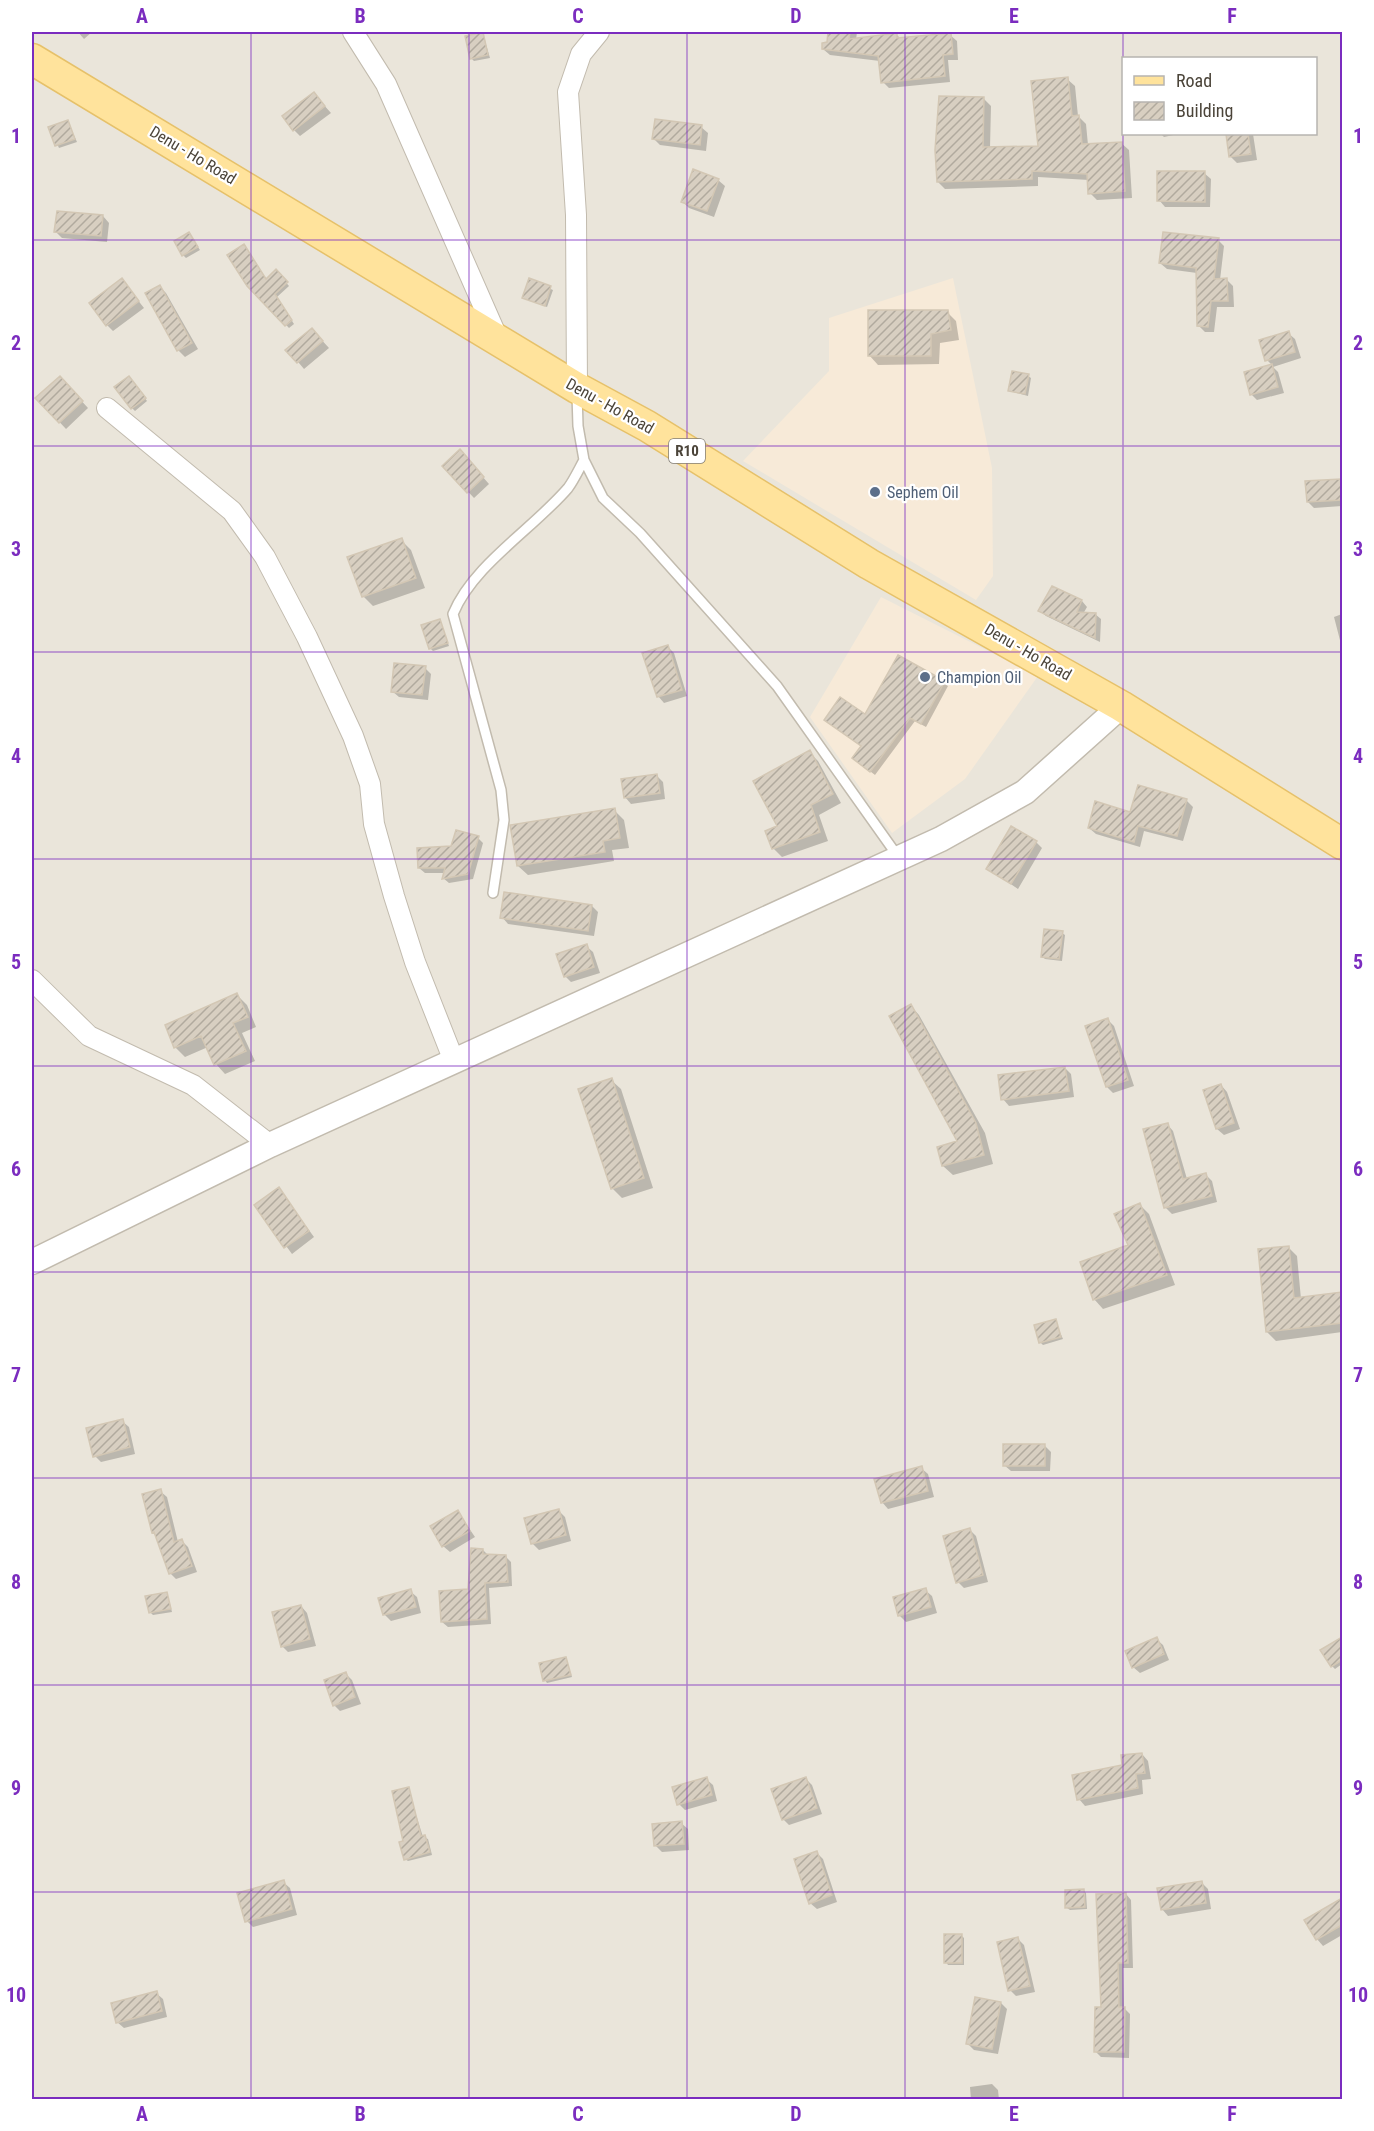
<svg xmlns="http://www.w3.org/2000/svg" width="1374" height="2131" font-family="'Roboto Condensed',sans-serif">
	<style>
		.residential { fill: #eae5da; fill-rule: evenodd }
		.commercial { fill: #f7ead8 }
		.shadow { fill: #0003 }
		.building { fill: url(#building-hatch); stroke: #d3c7b4; stroke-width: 1.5 }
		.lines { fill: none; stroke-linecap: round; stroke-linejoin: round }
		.service-casing { stroke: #c2bbae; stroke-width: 12 }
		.minor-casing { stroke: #c2bbae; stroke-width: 22 }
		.tertiary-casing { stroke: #c2bbae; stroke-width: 27 }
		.primary-casing { stroke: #e6c16a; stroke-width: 33 }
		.service { stroke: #fff; stroke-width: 9 }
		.minor { stroke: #fff; stroke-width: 20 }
		.tertiary { stroke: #fff; stroke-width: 24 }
		.primary { stroke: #ffe39c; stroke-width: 30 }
		.grid { fill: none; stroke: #7b2cbf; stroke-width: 1.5; stroke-opacity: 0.55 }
		.service-dot { fill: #5c6f8a; stroke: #fff; stroke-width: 2 }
		.labels { text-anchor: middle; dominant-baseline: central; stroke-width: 4.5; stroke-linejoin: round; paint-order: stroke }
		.shield { fill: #fff; stroke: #817c74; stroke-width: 1.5 }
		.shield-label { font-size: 15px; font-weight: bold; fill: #4b4439 }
		.street-label { font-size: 16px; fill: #4b4439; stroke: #fff }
		.service-label { font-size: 16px; fill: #4e5e75; stroke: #fff; text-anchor: start }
		.neatline { fill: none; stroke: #7b2cbf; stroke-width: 2 }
		.grid-label { font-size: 20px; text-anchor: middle; font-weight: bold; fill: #7b2cbf }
	</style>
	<defs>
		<pattern id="building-hatch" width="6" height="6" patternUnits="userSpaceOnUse" patternTransform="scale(1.5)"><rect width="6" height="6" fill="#d8cfc1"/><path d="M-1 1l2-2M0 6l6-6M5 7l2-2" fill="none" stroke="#b1aa9e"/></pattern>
	</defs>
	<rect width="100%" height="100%" fill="#f6f3ec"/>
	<!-- residential -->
	<path class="residential" d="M32,32H1342V2099H32ZM1124,58H1316V134H1124Z"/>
	<!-- commercial -->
	<path class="commercial" d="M953,278L992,468L993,576L976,600L743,461L829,371V318Z
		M881,597L1038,676L965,779L892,833L810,717Z"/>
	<!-- shadow -->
	<path class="shadow" d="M78,32H92L84,39Z
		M830,32H857L856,40L896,34L901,39L950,35L957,41L958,60H948L950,82L889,88L883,82L880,61L830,55L823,49L829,44Z
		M483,34L490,58L474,61L471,58Z
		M1067,79L1075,86L1078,116L1086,124L1088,145L1121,143L1129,150L1132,198L1097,200L1090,193L1089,180L1038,177V186L945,189L938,182L984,99L991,106L990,148L1040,147Z
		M314,94L331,113L300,136L294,130Z
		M68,122L77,142L59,148L50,128Z
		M701,127L708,133L706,151L660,145L654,139Z
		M1161,134H1178L1164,137Z
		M1227,134H1253L1257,160L1237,163L1230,156Z
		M1204,173L1211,179L1210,207H1165L1159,200Z
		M718,180L725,186L714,217L689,208L683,202Z
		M103,216L109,223L107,242L62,238L56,232Z
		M189,234L200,250L186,258L183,255Z
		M1218,240L1224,246L1220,280H1227L1233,286L1234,307H1217L1214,332H1205L1198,325L1197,273L1167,269L1160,263Z
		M276,271L289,286L277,297L294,324L289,328L248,285L266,280Z
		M122,280L144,308L113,331L107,325Z
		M530,280L553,290L547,307L524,297Z
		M160,287L166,293L198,349L185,357L178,350L147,294Z
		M947,312L956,321L959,340L940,343L939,364L878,365L869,355Z
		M1288,333L1295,339L1301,358L1273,367L1278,372L1284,393L1257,400L1251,394L1272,365L1267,360Z
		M318,336L329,348L304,369L288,350Z
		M1028,376L1031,378L1028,396L1010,391Z
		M132,380L147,401L135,411L132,408Z
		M66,384L88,408L66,429L37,398Z
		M466,458L489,484L474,498L444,466Z
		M1340,480L1342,506L1314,508L1308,502Z
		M401,540L411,550L425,588L373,606L363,596Z
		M1053,588L1082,601L1087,607L1083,614H1095L1101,619L1100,642L1046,616L1040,611Z
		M1342,614V648L1334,617Z
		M440,621L449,646L433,651L430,648Z
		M667,646L674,653L687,696L664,703L658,696Z
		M425,668L431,674L428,700L399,697L392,691Z
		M944,682L948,686L926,727L915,721L875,775L858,762L862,747L826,720L866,716Z
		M809,752L818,761L841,803L819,815L828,841L782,857L773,848Z
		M656,775L663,782L665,799L631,804L625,797Z
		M1186,800L1193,807L1183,841L1144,831L1140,847L1096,834L1089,828L1131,814Z
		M614,810L624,820L629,848L612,850L614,861L528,875L518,866Z
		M478,838L483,843L473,879L449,883L443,878L445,873H425L419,868L452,847Z
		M1036,842L1042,848L1018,889L987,868Z
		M592,906L598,912L594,936L508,924L502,917Z
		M1062,933L1065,935L1062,961L1045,959L1042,956Z
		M586,946L593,952L600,973L571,982L565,976Z
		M237,995L247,1005L256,1027L242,1033L255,1061L225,1074L216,1064L208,1047L185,1057L175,1047Z
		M910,1005L919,1015L985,1133L993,1164L953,1175L943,1166L939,1148L959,1142Z
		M1108,1020L1114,1026L1134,1086L1113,1093L1107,1087Z
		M1065,1068L1071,1074L1074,1097L1009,1106L1003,1099Z
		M611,1080L621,1089L653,1188L622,1198L612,1188Z
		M1221,1085L1227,1092L1240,1129L1224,1135L1217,1129L1205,1091Z
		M1167,1124L1173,1131L1187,1179L1206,1175L1212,1181L1217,1202L1172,1214L1165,1207Z
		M279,1189L314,1237L292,1254L256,1205Z
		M1140,1205L1149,1214L1175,1285L1103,1309L1094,1299L1130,1246Z
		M1288,1247L1297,1256L1301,1299L1342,1294V1332L1276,1341L1267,1332Z
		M1055,1321L1063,1339L1043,1345L1040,1342Z
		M122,1421L129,1427L135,1454L101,1462L95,1456Z
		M1044,1445L1051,1452L1050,1471H1011L1004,1465Z
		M921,1468L928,1474L934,1497L888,1509L882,1502Z
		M160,1491L167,1497L178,1542L182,1541L188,1547L197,1572L176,1579L170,1573L157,1536L153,1532Z
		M558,1510L565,1517L571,1541L539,1550L532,1543Z
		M458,1512L475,1537L450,1552L443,1546Z
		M970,1530L976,1536L988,1582L964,1588L958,1582Z
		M483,1550L488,1555L506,1557L511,1562L512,1586L489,1588L491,1624L448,1627L442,1622L470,1590Z
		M925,1590L932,1596L937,1613L906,1622L899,1615Z
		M410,1591L417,1597L421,1613L391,1621L384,1614Z
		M167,1593L172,1612L153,1615L150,1612Z
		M301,1606L307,1613L316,1646L288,1652L282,1646Z
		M1156,1639L1163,1645L1169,1660L1140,1673L1133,1667Z
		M1341,1640L1342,1664L1335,1669L1332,1666Z
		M566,1659L572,1677L547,1683L545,1680Z
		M346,1674L352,1680L361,1704L340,1711L334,1705Z
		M1142,1754L1148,1761L1151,1779L1142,1780L1143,1794L1085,1806L1079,1799Z
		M706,1779L713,1785L717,1801L685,1810L679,1804Z
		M806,1779L812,1785L822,1814L789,1825L783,1819Z
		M408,1789L423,1837L428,1839L432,1855L408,1861L405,1859V1842Z
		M681,1823L688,1829L689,1850L662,1852L656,1846Z
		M817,1853L823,1859L837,1902L817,1909L810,1903Z
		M283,1882L290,1888L297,1915L253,1927L247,1921Z
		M1202,1883L1208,1889L1211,1909L1168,1916L1162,1909Z
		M1083,1890L1086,1893L1087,1909L1070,1910L1067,1908Z
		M1126,1894L1131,1900L1133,1968H1123L1124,2008L1130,2014L1129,2058L1101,2057L1095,2051Z
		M1340,1901L1342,1904V1935L1323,1946L1317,1939Z
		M961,1935L964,1938V1965H948L946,1962Z
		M1018,1939L1024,1945L1035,1992L1016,1996L1010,1990Z
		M156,1993L163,1999L167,2017L124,2028L117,2022Z
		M1001,2003L1007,2009L998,2054L974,2050L967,2043Z
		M992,2084L998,2090L999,2100H971L970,2087Z"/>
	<!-- building -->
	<path class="building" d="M483,32L488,55L470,59L465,36Z
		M828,32H850L849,39L897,33V38L951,33L953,54L943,55L945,76L881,83L878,56L822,49V43L827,42Z
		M1068,77L1072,116L1079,115L1082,144L1122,142L1125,191L1088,194L1087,174L1032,171V179L937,182L935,150L939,96L984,97L983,147L1038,146L1031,81Z
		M314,92L325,106L293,131L282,116Z
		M655,119L702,125L700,145L652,139Z
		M68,120L75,139L55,146L48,127Z
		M1226,134H1248L1251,154L1229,157Z
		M693,169L719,179L707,211L681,202Z
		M1157,171H1205V202L1157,201Z
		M57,211L103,215L101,236L54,232Z
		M189,232L198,247L182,256L174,241Z
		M1163,232L1219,238L1214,279L1227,278L1228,301H1211L1208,327L1197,326L1196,268L1159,263Z
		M244,244L266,279L276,269L288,282L275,294L292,320L285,326L247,286L227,255Z
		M122,278L139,301L106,326L89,303Z
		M529,278L551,286L545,306L522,298Z
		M160,285L192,343L177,351L145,293Z
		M868,310H948L951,330L931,334V356H868Z
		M312,328L323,341L297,363L285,350Z
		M1289,331L1295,352L1265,361L1259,340Z
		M1272,364L1278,387L1250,395L1244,372Z
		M1012,371L1029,374L1025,394L1008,391Z
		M60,376L83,401L59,423L35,398Z
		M129,376L146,398L131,409L114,387Z
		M460,449L484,477L467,493L442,466Z
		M1341,479L1342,500L1307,502L1305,481Z
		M402,538L416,578L362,597L347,557Z
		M1052,586L1082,600L1077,612L1096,613L1095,638L1038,611Z
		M440,619L448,643L429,649L421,625Z
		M668,645L682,690L657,697L642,653Z
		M898,655L945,681L921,724L910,718L870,772L852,758L861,746L824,720L840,697L865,714Z
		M394,663L426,666L422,695L391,692Z
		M810,750L833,794L811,805L820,832L772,849L765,831L777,826L753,781Z
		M657,774L660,793L624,798L621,779Z
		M1138,785L1187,799L1177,836L1138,826L1134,842L1088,828L1095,801L1130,812Z
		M615,808L620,838L603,841L605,852L517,866L510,825Z
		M1011,826L1037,841L1011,884L986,869Z
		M456,830L479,836L468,874L442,879L445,868H418L417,848L451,846Z
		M504,892L592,905L588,931L500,918Z
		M1044,929L1063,931L1059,959L1041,957Z
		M587,944L594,967L564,977L556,954Z
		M237,993L248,1017L233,1023L246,1051L214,1065L201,1036L174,1048L165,1025Z
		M911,1004L976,1123L984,1155L942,1166L937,1147L957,1141L889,1016Z
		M1108,1018L1128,1080L1106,1087L1085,1026Z
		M1065,1067L1069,1091L1001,1100L998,1075Z
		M612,1078L644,1178L611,1189L578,1089Z
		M1221,1084L1234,1123L1216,1129L1203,1090Z
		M1168,1123L1183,1179L1206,1173L1212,1196L1164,1208L1143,1129Z
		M279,1187L309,1231L284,1248L254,1205Z
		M1140,1203L1167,1275L1093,1300L1080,1262L1128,1245L1114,1214Z
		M1289,1246L1294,1298L1342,1292V1323L1266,1332L1258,1249Z
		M1056,1319L1061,1337L1039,1343L1034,1325Z
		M123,1419L130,1447L93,1457L86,1428Z
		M1003,1444H1045V1466H1003Z
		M922,1466L928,1491L881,1503L874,1479Z
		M161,1489L174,1542L182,1539L192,1566L169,1574L154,1532L152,1533L142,1494Z
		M559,1509L566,1535L531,1544L524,1518Z
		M458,1510L470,1531L442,1547L430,1526Z
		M970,1528L983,1575L956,1583L943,1536Z
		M471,1548L483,1549V1554L506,1555L508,1582L485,1583L487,1619L441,1622L439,1591L468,1589Z
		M926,1588L931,1607L898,1616L893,1597Z
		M411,1589L416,1607L383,1615L378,1598Z
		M167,1592L171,1609L149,1613L145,1596Z
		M301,1605L310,1639L281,1647L272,1612Z
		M1157,1637L1164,1654L1132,1668L1125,1651Z
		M1342,1637V1660L1331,1667L1320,1650Z
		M566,1657L571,1675L543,1681L539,1663Z
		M346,1672L355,1697L333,1706L324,1680Z
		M1142,1753L1145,1773L1136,1774L1138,1788L1077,1800L1072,1775L1122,1765L1121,1755Z
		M707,1777L712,1795L677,1805L672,1787Z
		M806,1777L817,1808L782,1820L771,1789Z
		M409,1787L421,1836L425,1835L430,1852L404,1860L399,1842L403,1841L392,1791Z
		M682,1821L684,1844L654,1846L652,1824Z
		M817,1851L832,1895L809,1904L794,1859Z
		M284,1880L292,1909L245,1922L237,1893Z
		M1202,1881L1206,1903L1161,1910L1157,1888Z
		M1084,1889L1085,1907L1065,1908V1890Z
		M1126,1893L1128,1963H1118L1119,2007H1125L1124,2052H1094L1095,2007H1101L1096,1894Z
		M1342,1898V1925L1316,1940L1304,1920Z
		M944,1934H962V1963H944Z
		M1018,1937L1030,1986L1008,1991L997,1942Z
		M157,1991L162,2011L116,2023L111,2003Z
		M975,1997L1001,2002L992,2049L966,2044Z"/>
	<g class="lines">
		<defs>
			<path id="service" d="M577,394L578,426L584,460L603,498L640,533L777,686L899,858
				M493,893L504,820L501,790L453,614C473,565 534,528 568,488C574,480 579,469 584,460"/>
			<path id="minor" d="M353,32L386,84L498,339
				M577,388L576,215L568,92L581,54L599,32
				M107,408L232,511L265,557L307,637L353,736L370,784L374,824L394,896L415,962L454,1061
				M32,980L89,1036L193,1085L270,1145"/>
			<path id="tertiary" d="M32,1262L270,1145L941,839L1025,792L1121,706"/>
			<path id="primary" d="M32,59L577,388L647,426L869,564L1121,706L1342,844"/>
		</defs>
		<!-- service casing -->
		<use href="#service" class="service-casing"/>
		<!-- minor casing -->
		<use href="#minor" class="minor-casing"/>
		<!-- tertiary casing -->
		<use href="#tertiary" class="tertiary-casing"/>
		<!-- primary casing -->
		<use href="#primary" class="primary-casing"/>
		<!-- service -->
		<use href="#service" class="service"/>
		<!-- minor -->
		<use href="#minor" class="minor"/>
		<!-- tertiary -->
		<use href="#tertiary" class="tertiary"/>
		<!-- primary -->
		<use href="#primary" class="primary"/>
	</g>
	<!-- grid -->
	<path class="grid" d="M251,32V2100M469,32V2100M687,32V2100M905,32V2100M1123,32V2100M32,240H1342M32,446H1342M32,652H1342M32,859H1342M32,1066H1342M32,1272H1342M32,1478H1342M32,1685H1342M32,1892H1342"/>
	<!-- markers -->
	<g class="service-dot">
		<circle cx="875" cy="492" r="6"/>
		<circle cx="925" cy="677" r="6"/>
	</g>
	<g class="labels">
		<!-- shield labels -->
		<rect class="shield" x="669" y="439" width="36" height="24" rx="4.5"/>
		<g class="shield-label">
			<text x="687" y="451">R10</text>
		</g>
		<!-- street labels -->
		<g class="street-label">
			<text transform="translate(193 155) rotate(31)">Denu - Ho Road</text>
			<text transform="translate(610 406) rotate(29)">Denu - Ho Road</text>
			<text transform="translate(1028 652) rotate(30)">Denu - Ho Road</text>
		</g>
		<!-- service labels -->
		<g class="service-label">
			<text x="887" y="492">Sephem Oil</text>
			<text x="937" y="677">Champion Oil</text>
		</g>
	</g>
	<!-- border -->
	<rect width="1374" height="2131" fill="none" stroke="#ffffff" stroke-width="66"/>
	<!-- legend -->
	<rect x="1122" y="57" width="195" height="78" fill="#ffffff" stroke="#b7b4b0" stroke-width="1.5"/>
	<rect x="1134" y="76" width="30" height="9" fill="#ffe39c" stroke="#b7b4b0" stroke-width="1.5"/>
	<text x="1176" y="87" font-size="18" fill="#4b4439">Road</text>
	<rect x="1134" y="102" width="30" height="18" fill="url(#building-hatch)" stroke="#b7b4b0" stroke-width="1.5"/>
	<text x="1176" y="117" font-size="18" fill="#4b4439">Building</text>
	<rect x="33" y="33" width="1308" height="2065" class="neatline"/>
	<g class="grid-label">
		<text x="142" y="23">A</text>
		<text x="360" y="23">B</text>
		<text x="578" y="23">C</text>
		<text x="796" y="23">D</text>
		<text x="1014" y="23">E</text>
		<text x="1232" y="23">F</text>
		<text x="16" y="143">1</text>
		<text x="1358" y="143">1</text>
		<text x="16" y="350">2</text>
		<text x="1358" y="350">2</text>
		<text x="16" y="556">3</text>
		<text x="1358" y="556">3</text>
		<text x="16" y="763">4</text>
		<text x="1358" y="763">4</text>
		<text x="16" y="969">5</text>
		<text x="1358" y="969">5</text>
		<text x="16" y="1176">6</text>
		<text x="1358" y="1176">6</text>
		<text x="16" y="1382">7</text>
		<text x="1358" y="1382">7</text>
		<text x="16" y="1589">8</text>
		<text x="1358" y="1589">8</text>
		<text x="16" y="1795">9</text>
		<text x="1358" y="1795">9</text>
		<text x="16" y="2002">10</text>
		<text x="1358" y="2002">10</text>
		<text x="142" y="2121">A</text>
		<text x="360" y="2121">B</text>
		<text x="578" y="2121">C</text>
		<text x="796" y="2121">D</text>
		<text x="1014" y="2121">E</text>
		<text x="1232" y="2121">F</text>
	</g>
</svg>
